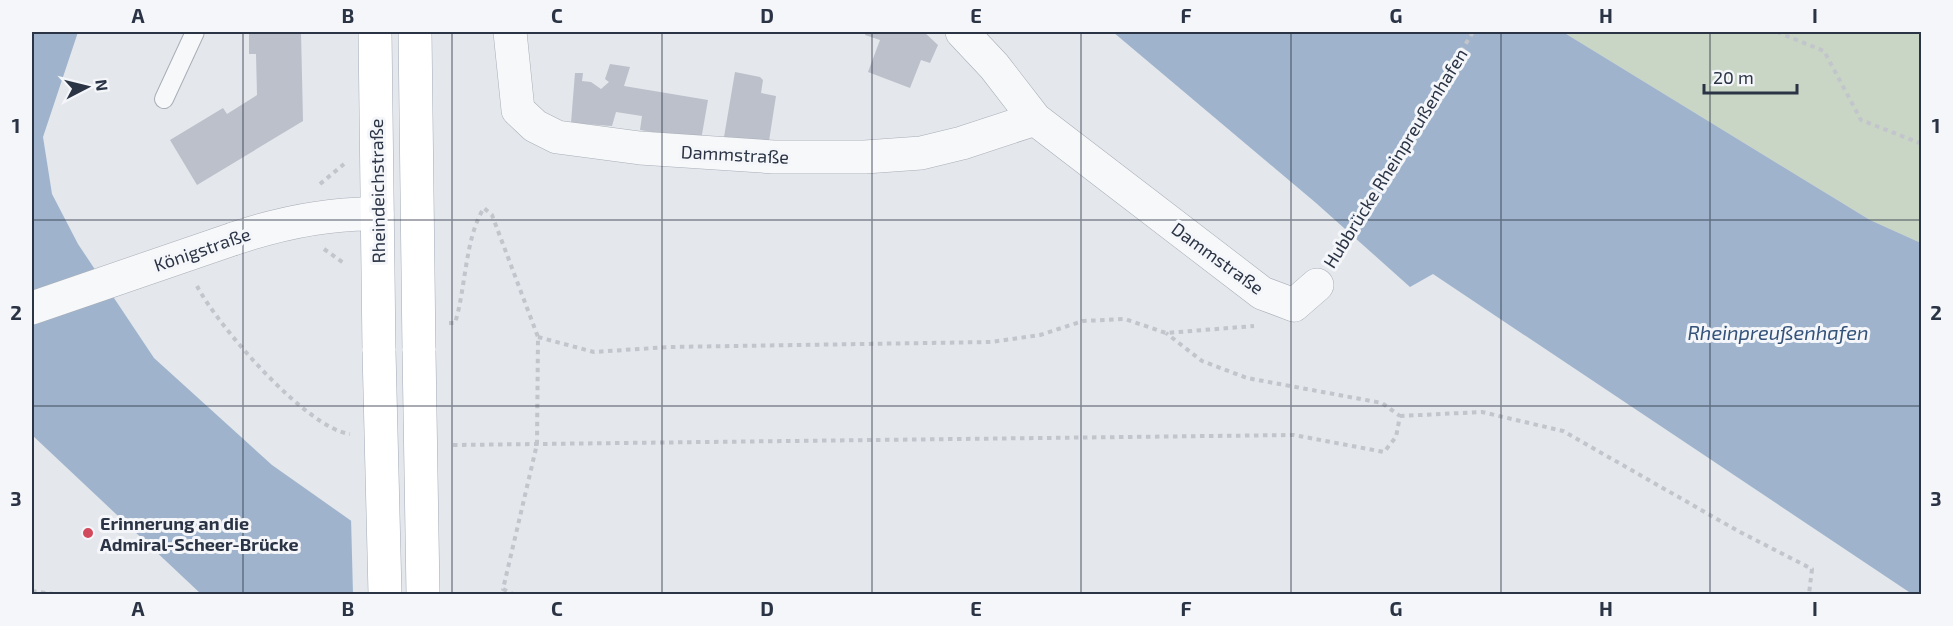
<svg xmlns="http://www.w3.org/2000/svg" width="1953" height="626" font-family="'Exo 2',sans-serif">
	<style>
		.green { fill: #c9d6c5 }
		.water { fill: #9fb4cc }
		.pier { fill: #e4e7ec }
		.building { fill: #bbc0ca }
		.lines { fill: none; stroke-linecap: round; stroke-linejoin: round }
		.service-casing { stroke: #a9aeb7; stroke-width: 20 }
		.minor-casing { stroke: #a9aeb7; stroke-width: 34 }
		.primary-casing { stroke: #a3abb8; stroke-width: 34 }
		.path { stroke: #c2c5cb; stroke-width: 4; stroke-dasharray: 4.5 4.5; stroke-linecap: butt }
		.service { stroke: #f7f8fa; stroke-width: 18 }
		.minor { stroke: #f7f8fa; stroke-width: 33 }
		.primary { stroke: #fff; stroke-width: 33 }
		.minor-bridge-casing { stroke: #a9aeb7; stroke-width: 34; stroke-linecap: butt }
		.primary-bridge-casing { stroke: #a3abb8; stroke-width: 34; stroke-linecap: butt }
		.minor-bridge { stroke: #f7f8fa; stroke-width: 33 }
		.primary-bridge { stroke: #fff; stroke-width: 33 }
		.grid { fill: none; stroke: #2b3445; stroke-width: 1.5; stroke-opacity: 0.55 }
		.poi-dot { fill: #d1495b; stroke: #f4f6f9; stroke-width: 2 }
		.labels { text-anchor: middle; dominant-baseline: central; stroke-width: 6; stroke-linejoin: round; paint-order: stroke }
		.street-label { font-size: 18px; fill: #2b3445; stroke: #f4f6f9 }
		.poi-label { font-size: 18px; font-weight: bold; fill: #2b3445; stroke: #f4f6f9; text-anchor: start }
		.water-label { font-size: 20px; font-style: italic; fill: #34527a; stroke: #f4f6f9 }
		.neatline { fill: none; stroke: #2b3445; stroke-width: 2 }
		.grid-label { font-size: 20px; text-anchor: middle; font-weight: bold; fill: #2b3445 }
	</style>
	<rect width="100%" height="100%" fill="#e4e7ec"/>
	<!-- green -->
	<path class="green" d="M1563,32H1921V243L1870,220Z"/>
	<!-- water -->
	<path class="water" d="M32,32H78L43,137L52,194L78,244L154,358L272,465L455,594H201L32,435Z
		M1113,32H1563L1870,220L1921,243V594H1912L1433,274L1410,287L1316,203Z"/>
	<!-- pier -->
	<path class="pier" d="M351,517L457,592L458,594H353Z"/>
	<!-- building -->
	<path class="building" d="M249,32H301L303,121L197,185L170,140L223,108L227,114L257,95L256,54H249Z
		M866,32H924L938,45L930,63L921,60L910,88L868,72L880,40L865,35Z
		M610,64L630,67L624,86L708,100L701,140L640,130L642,116L616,112L612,126L571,123L575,73H583L582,81L591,82L601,89L609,82L605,79Z
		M735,72L760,77L763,80L761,93L776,96L769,141L724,137Z"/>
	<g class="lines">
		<defs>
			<path id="service" d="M164,99L195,32"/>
			<path id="minor" d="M510,32L518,110L535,126L557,137L640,148L774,157H865L921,153L962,143L1035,119
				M962,32L994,66L1035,119L1262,293L1294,305L1317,285
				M233,239C280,223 328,213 377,214"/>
			<path id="primary" d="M375,32L379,351
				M415,32L419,351"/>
		</defs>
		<!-- service casing -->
		<use href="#service" class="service-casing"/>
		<!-- minor casing -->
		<use href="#minor" class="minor-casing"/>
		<!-- primary casing -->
		<use href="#primary" class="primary-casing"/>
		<!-- path -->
		<path class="path" d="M1777,32L1824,51L1861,120L1922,144
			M320,184L344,164
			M324,249L345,264
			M1333,258L1473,32
			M197,286C217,325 307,429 350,434
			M449,323H455C466,288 465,237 484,208L492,215L538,337L537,444L503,589L513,594
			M538,337L594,352L669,347L991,342L1040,335L1083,321L1125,319L1166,333L1254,326
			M1400,416L1482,412L1563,431L1738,531L1812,569L1809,594
			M453,445L1294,435L1384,452L1396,437L1400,416L1382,403L1247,378L1202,361L1166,333
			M32,591L53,594"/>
		<!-- service -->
		<use href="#service" class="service"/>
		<!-- minor -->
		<use href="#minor" class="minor"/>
		<!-- primary -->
		<use href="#primary" class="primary"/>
		<defs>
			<path id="minor-bridge" d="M32,308L233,239"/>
			<path id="primary-bridge" d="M379,351L385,594
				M419,351L423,594"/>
		</defs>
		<!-- minor-bridge casing -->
		<use href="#minor-bridge" class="minor-bridge-casing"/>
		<!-- primary-bridge casing -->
		<use href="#primary-bridge" class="primary-bridge-casing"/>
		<!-- minor-bridge -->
		<use href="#minor-bridge" class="minor-bridge"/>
		<!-- primary-bridge -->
		<use href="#primary-bridge" class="primary-bridge"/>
	</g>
	<!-- grid -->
	<path class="grid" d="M243,32V594M452,32V594M662,32V594M872,32V594M1081,32V594M1291,32V594M1501,32V594M1710,32V594M32,220H1922M32,406H1922"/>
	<!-- markers -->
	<circle class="poi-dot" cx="88" cy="533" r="6"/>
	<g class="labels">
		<!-- street labels -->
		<g class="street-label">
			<text transform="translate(735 154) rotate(3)">Dammstraße</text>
			<text transform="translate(1395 158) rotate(-58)">Hubbrücke Rheinpreußenhafen</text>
			<text transform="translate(377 191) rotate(-91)">Rheindeichstraße</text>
			<text transform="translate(202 249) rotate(-19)">Königstraße</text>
			<text transform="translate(1218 258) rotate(36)">Dammstraße</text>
		</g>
		<!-- poi labels -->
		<g class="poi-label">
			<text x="100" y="523">Erinnerung an die<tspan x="100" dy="21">Admiral-Scheer-Brücke</tspan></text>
		</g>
		<!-- water labels -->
		<g class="water-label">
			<text x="1778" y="332">Rheinpreußenhafen</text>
		</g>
	</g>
	<!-- border -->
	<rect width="1953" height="626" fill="none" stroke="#f4f6f9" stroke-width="66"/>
	<!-- north arrow -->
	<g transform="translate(87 87) rotate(83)" stroke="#f4f6f9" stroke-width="4.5" paint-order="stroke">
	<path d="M0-4.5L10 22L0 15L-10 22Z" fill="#2b3445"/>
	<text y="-9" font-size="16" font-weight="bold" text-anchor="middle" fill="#2b3445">N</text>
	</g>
	<!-- scale -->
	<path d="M1704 84v9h93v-9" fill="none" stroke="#2b3445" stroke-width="3"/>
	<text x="1713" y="84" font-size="18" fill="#2b3445" stroke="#f4f6f9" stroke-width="4.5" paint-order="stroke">20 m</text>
	<rect x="33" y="33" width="1887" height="560" class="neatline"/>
	<g class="grid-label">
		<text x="138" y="23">A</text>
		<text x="348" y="23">B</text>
		<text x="557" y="23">C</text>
		<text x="767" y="23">D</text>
		<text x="976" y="23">E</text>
		<text x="1186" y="23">F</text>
		<text x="1396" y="23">G</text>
		<text x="1606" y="23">H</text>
		<text x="1815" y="23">I</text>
		<text x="16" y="133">1</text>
		<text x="1936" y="133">1</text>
		<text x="16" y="320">2</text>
		<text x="1936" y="320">2</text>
		<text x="16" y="506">3</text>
		<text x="1936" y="506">3</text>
		<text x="138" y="616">A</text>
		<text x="348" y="616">B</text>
		<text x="557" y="616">C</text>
		<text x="767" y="616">D</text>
		<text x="976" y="616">E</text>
		<text x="1186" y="616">F</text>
		<text x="1396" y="616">G</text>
		<text x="1606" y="616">H</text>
		<text x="1815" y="616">I</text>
	</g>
</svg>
